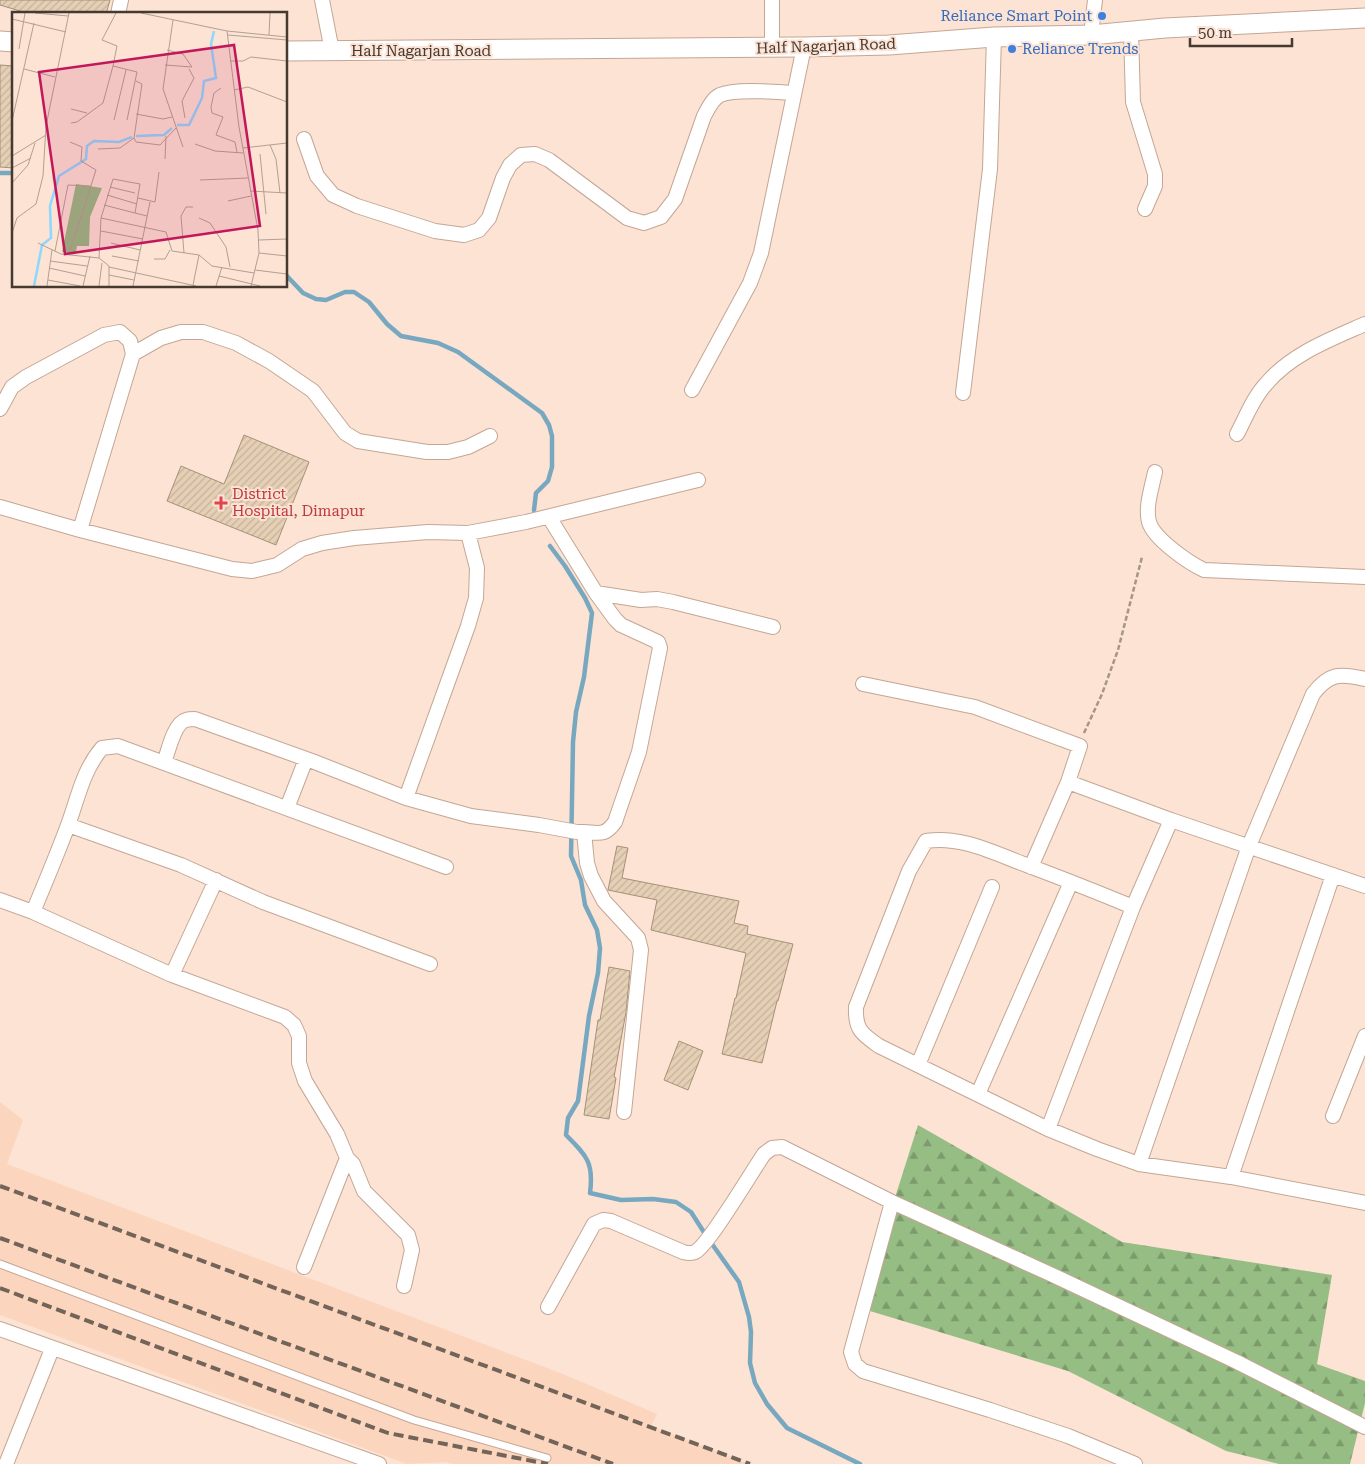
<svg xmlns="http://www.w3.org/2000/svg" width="1365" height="1464" font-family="'Roboto Serif',serif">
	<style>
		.built { fill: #fbd5bd }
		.forest { fill: url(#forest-firs) }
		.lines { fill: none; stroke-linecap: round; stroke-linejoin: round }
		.stream { stroke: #77a8c0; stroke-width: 4.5 }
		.building { fill: url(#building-hatch); stroke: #a59178 }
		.lane-casing { stroke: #c4a694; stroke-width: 9 }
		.street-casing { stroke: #c4a694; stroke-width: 16 }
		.secondary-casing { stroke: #c4a694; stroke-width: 21 }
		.path { stroke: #a89589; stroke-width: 2.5; stroke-dasharray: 5 2.5; stroke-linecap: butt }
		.lane { stroke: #fff; stroke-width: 7 }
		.street { stroke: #fff; stroke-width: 14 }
		.secondary { stroke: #fff; stroke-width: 19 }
		.rail { stroke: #73645a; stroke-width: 4; stroke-dasharray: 10 5; stroke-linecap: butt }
		.shop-dot { fill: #3f7fe0; stroke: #fce3d4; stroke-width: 2 }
		.health-dot { fill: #e0444e; stroke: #fce3d4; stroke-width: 2 }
		.labels { text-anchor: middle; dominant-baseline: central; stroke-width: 4; stroke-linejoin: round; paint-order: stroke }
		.shop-label { font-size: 15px; fill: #366cbe; stroke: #fce3d4; text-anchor: end }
		.street-label { font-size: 15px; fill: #453931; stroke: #fce3d4 }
		.health-label { font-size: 15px; fill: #be3a42; stroke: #fce3d4; text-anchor: start }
		.inset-river { fill: none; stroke: #8dd8fe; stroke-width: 2.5 }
		.inset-road { fill: none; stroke: #b39f93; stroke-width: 1 }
		.view { fill: #c2185b; fill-opacity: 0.15; stroke: #c2185b; stroke-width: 2.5 }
		.inset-edge { fill: none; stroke: #453931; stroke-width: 2.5 }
	</style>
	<defs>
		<pattern id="forest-firs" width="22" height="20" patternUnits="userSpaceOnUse" patternTransform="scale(1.25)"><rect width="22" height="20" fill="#96bd83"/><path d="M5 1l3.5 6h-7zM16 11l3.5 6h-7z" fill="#7c9b6c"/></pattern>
		<pattern id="building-hatch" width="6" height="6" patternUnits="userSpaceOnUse" patternTransform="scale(1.25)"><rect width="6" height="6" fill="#e5cfb5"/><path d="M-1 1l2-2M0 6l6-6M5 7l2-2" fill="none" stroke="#c6b29c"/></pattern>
	</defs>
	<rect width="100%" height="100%" fill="#fce3d4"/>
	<!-- built -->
	<path class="built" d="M0,1102L23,1120L7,1164L563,1374L657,1414L651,1426L750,1464H453L446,1462L407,1464L0,1315Z"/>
	<!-- forest -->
	<path class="forest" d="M918,1125L1122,1242L1332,1275L1317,1364L1365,1381V1403L1350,1464H1279L1226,1451L1068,1371L860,1308Z"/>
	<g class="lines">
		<!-- stream -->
		<path class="stream" d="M0,173H14
			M286,275L303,293L316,299L326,300L345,292H354L369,302L387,324L401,336L438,343L458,352L542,413L549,425L552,436V467L548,481L536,493L534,510
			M550,546L565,566L585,598L592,613L584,677L576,712L573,742L571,856L581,880L585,905L597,930L600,948L598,973L589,1016L578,1101L568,1118L566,1135C587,1156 594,1163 590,1193L621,1200L653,1199L676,1202L691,1212L707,1237L739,1282L749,1317L751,1332L750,1363L755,1383L767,1404L787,1428L860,1464"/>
	</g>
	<!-- building -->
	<path class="building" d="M0,0H110L106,14H54L46,11L30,14L0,5Z
		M0,65L14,66V168L0,167Z
		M244,435L309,462L276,545L167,501L181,466L224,484Z
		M617,846L628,848L622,878L739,901L734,923L748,926L747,934L793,944L778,1001H777L762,1063L722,1054L735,998H736L746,953L651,930L657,900L608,890Z
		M609,967L630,971L626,1012L614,1077L616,1078L609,1119L584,1115L598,1020H600Z
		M679,1041L703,1051L688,1090L664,1080Z"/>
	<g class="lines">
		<defs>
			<path id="lane" d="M0,1264L414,1420L547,1458"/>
			<path id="street" d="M322,0L332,51
				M118,14L121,0
				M1131,31L1133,102L1155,174V186L1145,209
				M1091,35L1095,0
				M772,48V0
				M304,139L317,176L333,195L357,206L435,231L464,235L479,230L489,218L503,178L510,165L521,155L535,154L549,160L627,218L644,223L661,217L675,199L704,116C708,109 712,99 720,95C736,88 776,92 794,93
				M133,354L161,338L181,332H203L236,343L269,361L313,391L345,433L358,441L427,452H448L468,447L490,436
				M692,390L750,283L761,253L804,47
				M963,393L990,169L994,37
				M0,409L12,387L26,377L104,335L120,332L130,341L133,354L80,530
				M1237,434C1246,417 1253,398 1266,384C1291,354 1331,339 1365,324
				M1155,472C1152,487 1145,507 1149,522C1154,539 1189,563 1204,570L1365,577
				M0,507L80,530L232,569L252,571L277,565L302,549L322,543L354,538L428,532L468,533L526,522L698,480
				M549,517L596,593L615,619L621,625L658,642L660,648L639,752L615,822C605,836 600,833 584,832
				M596,593L641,600L657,599L673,602L773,627
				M863,684L975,707L1080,746L1068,782L1031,867
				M164,763C168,752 174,723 186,720C189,719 192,719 195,719L312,761L406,798L471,816L539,825L577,832H584L587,863L591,876L604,901L638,938L641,950L624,1112
				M1068,782L1171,820L1365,886
				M406,798L468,626L476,598L477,568L468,533
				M287,808L306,759
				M1171,820L1133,907C1099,893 1064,879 1029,866C996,854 961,835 926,841L909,871L856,1007C855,1030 862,1034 879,1046L1048,1129L1097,1149L1139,1164L1231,1177L1365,1203
				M68,825L181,865L263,902L430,964
				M0,900L33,912C45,883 57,855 68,825C78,798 83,770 102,748L118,746L446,867
				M33,912L172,975L285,1017L294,1025L299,1036V1063L305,1081L337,1134L347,1158L353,1164L364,1191L408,1235L412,1250L404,1286
				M172,975L216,880
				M918,1065L992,887
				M978,1094L1071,882
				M1333,1116L1365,1036
				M1048,1129L1133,907
				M1139,1164L1249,846L1313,694C1329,673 1340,673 1365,679
				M1231,1177L1333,875
				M892,1202L851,1352L855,1364L863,1371L990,1410L1068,1436L1135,1464
				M304,1267L347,1158
				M548,1307L594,1224L603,1220L611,1221L683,1252C687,1253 691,1254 695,1252C708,1246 753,1170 764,1154L772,1148L782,1147L892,1202L1048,1273L1237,1362L1365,1427
				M0,1329L379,1464
				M6,1464L52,1349"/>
			<path id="secondary" d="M0,41L14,42
				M286,51L804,47L889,45L994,37L1091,35L1165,28L1365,18"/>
		</defs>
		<!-- lane casing -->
		<use href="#lane" class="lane-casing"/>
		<!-- street casing -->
		<use href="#street" class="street-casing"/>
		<!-- secondary casing -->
		<use href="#secondary" class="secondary-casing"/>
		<!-- path -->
		<path class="path" d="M1084,733L1102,694L1118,650L1142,557"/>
		<!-- lane -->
		<use href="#lane" class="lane"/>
		<!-- street -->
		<use href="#street" class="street"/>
		<!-- secondary -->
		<use href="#secondary" class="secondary"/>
		<!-- rail -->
		<path class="rail" d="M0,1186L750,1464
			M0,1238L613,1464
			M0,1288L388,1433L548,1464"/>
	</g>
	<!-- markers -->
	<g class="shop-dot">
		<circle cx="1102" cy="16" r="5"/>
		<circle cx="1012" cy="49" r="5"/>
	</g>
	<path class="health-dot" d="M218.5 495.5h5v5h5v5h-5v5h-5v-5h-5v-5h5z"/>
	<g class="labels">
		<!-- shop labels -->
		<g class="shop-label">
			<text x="1092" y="16">Reliance Smart Point</text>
			<text x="1022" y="49" text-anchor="start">Reliance Trends</text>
		</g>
		<!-- street labels -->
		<g class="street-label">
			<text transform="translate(826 46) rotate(-2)">Half Nagarjan Road</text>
			<text x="421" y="51">Half Nagarjan Road</text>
		</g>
		<!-- health labels -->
		<g class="health-label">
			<text x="232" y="494">District<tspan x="232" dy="17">Hospital, Dimapur</tspan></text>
		</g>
	</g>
	<!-- overview -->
	<g transform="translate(12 12)">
		<rect width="275" height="275" fill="#fce3d4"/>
		<path d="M64,172L90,176L78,205L77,234H65L64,241L50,240Z" fill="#96bd83"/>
		<path class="inset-river" d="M165,113H177L190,86L192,69L204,66L199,32L202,19M124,124L152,123L160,116M22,274L30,233L39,226L38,194L47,164L74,147L75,134L82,129L107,130L120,125"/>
		<path class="inset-road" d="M23,1L56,4M104,1L90,28L105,34L101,54L125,60L115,108M129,1L215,19L275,25M0,7L54,20M161,8L151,77L171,135M215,19L227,115L246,218L247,241L239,274M216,23L275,28M257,23L258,1M7,37L13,1M218,49H231L239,45L275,49M153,53L180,55L171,42L155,38M12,57L43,65M209,76L202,81L199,95L200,101L211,105L204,123L223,130L225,140M222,78L236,75L275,90M59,97L75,101M124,102L151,107L160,105M173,106L170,89L182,66L177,57M102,108L114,58M0,109L22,11M59,111L65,110L91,91L101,54M122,126L124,130L148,133L164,116M183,132L203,139L231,141M258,133L264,147L268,181M231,136L275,131M86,137L108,136L122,126L130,72L124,69M248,142L254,202M0,144L34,123M153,147L154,124M0,156L19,146M188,168L236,166M0,171L16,153L23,131M98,175L123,181M238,179L275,181M95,183L125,192M126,186L143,190L147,160M216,189L239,184M92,193L123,201M89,206L154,220L160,239L187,243L200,254L242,261M187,206L198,211L214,235L218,255M89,219L131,227M0,221L5,206L24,192L31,164L34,114L57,1M247,228L275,227M26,231L49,242L87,246L97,254V274M99,231L128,238M43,239L56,173L79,174M172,241L169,204L174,195H181M247,241L275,244M57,242L84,158L69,149L70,135L58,130M100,244L127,249M87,246L89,206L101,167L128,172L123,201L135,204M142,247H153L158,238M38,249L75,254M97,255L184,274M37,256L73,264M243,258L275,262M97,263L122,268M207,264L248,274M36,268L68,274M181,273L187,243M35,274L40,238M71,274L78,244M87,274L90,251M121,274L138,190M204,274L210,255"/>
		<path class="view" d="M222,33L248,214L53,242L27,60Z"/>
		<rect width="275" height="275" class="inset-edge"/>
	</g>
	<!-- scale -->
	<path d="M1190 38v8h102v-8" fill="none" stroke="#453931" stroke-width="2.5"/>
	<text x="1198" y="38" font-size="15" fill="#453931" stroke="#fce3d4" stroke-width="4" paint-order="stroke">50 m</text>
</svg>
